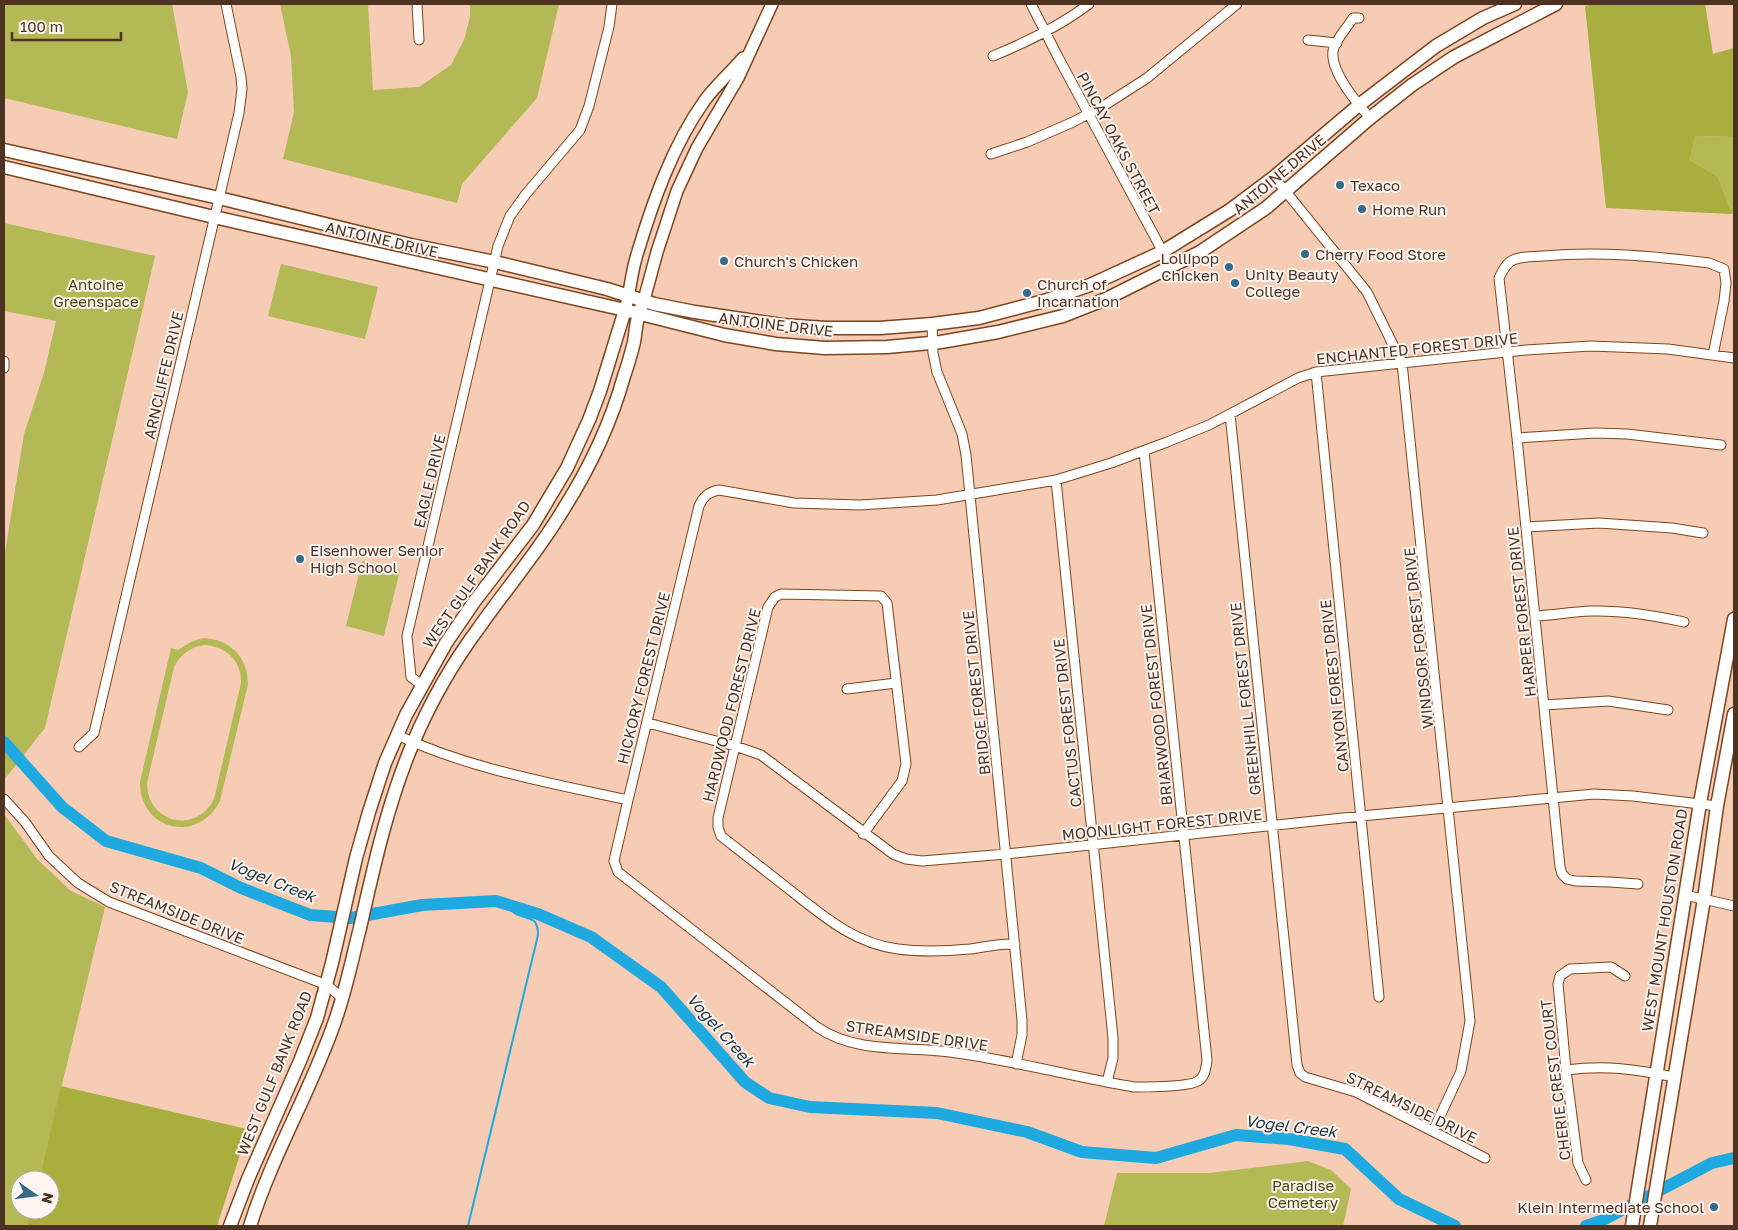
<svg xmlns="http://www.w3.org/2000/svg" width="1738" height="1230" font-family="'Golos Text',sans-serif">
	<style>
		.green { fill: #b3b955; fill-rule: evenodd }
		.forest { fill: #a9af3e }
		.lines { fill: none; stroke-linecap: round; stroke-linejoin: round }
		.stream { stroke: #1ea9e0; stroke-width: 2 }
		.river { stroke: #1ea9e0; stroke-width: 12 }
		.minor-casing { stroke: #7e441d; stroke-width: 11 }
		.tertiary-casing { stroke: #7e441d; stroke-width: 14 }
		.secondary-casing { stroke: #7e441d; stroke-width: 15 }
		.minor { stroke: #fff; stroke-width: 9 }
		.tertiary { stroke: #fff; stroke-width: 11 }
		.secondary { stroke: #fff; stroke-width: 12 }
		.poi-dot { fill: #356b86; stroke: #fdf5f1; stroke-width: 2 }
		.labels { text-anchor: middle; dominant-baseline: central; stroke-width: 4; stroke-linejoin: round; paint-order: stroke }
		.street-label { font-size: 15px; fill: #4e3323; stroke: #fdf5f1 }
		.poi-label { font-size: 15px; fill: #4e3323; stroke: #fdf5f1; text-anchor: start }
		.park-label { font-size: 15px; fill: #46490c; stroke: #fdf5f1 }
		.water-label { font-size: 16px; font-style: italic; fill: #1a3441; stroke: #fdf5f1 }
	</style>
	<rect width="100%" height="100%" fill="#f6ccb4"/>
	<!-- green -->
	<path class="green" d="M4,4H172L188,92L177,139L4,98Z
		M280,4H368L373,90L419,87L451,65L464,40L470,17V4H559L537,98L462,184L457,203L283,159L294,112L291,56Z
		M1695,136L1734,137V213L1732,214L1718,177L1690,160Z
		M4,223L155,256L45,728L4,780V559L24,434L44,373L56,321L4,311Z
		M281,264L378,287L365,339L268,316Z
		M362,561L400,570L384,636L346,626Z
		M203,638C230,639 248,657 248,684L220,801C198,844 140,831 140,782L171,648L178,650L191,642ZM204,645C226,646 242,661 241,683L214,799C196,835 147,823 147,783L174,667C181,654 190,647 204,645Z
		M4,814L37,859L71,891L105,907L39,1180H20V1210H31L29,1222L25,1226H4Z
		M1308,1161L1331,1170L1351,1189L1343,1226H1104L1117,1173H1210Z"/>
	<!-- forest -->
	<path class="forest" d="M1594,4H1705L1713,54L1734,48V137L1695,136L1690,160L1718,177L1732,214L1606,208L1585,6Z
		M61,1086L251,1130L245,1139L217,1226H27L31,1210H50V1180H39Z"/>
	<g class="lines">
		<!-- stream -->
		<path class="stream" d="M1399,1199L1401,1202
			M468,1226L538,935C538,916 529,920 516,914C512,912 510,908 507,905"/>
		<!-- river -->
		<path class="river" d="M4,742L62,807L106,841L201,868L241,888L310,915L351,918L422,905L496,901L538,914L591,937L661,987L745,1082L769,1098L810,1107L937,1113L1027,1132L1082,1152L1156,1158L1236,1135L1289,1139L1345,1149L1399,1199L1455,1226
			M1586,1226L1601,1221L1712,1163L1734,1158"/>
		<defs>
			<path id="minor" d="M417,4L419,40
				M1031,4L1058,57L1171,267
				M1359,18H1353C1347,28 1335,40 1333,51C1330,72 1358,104 1370,118
				M1308,40L1337,43
				M993,56C1027,42 1060,26 1089,4
				M991,154L1027,142L1073,122L1105,105L1147,78L1237,4
				M1274,177L1367,292L1402,363L1470,1021L1461,1071L1433,1131
				M932,324L933,353L937,372L962,434L966,455L1022,1020V1035L1016,1064
				M4,361V368
				M1316,372L1379,997
				M1230,414L1297,1065L1300,1073L1305,1077L1356,1092L1485,1158
				M1517,438L1595,433L1627,434L1721,445
				M1144,451L1207,1060C1206,1068 1205,1077 1198,1081C1189,1087 1146,1087 1134,1087C1073,1077 1012,1060 950,1052C906,1046 856,1054 817,1027L618,872L614,861L628,800L699,506C703,497 708,492 719,490L794,503L860,505L937,500L1056,480L1111,463L1167,442L1209,425L1298,378L1316,372L1526,350L1591,346L1668,349L1734,358
				M1056,480L1113,1038V1058L1107,1082
				M1526,527L1599,523L1672,528L1703,533
				M1535,616C1553,615 1572,612 1590,611C1622,610 1653,615 1684,622
				M422,685L411,677L407,636L498,246L510,216L526,194L580,130L589,106L609,27L612,4
				M847,689L896,683
				M1544,705L1608,701L1668,710
				M648,723L735,746L761,755L893,854L906,859L922,861L1006,854L1361,816L1594,794L1633,796L1717,806
				M397,735C470,769 550,783 628,800
				M79,747L94,733L239,113L242,89L241,77L226,4
				M4,799L25,822L49,856L78,883L109,902L327,985L342,998
				M863,834L902,781L906,764L887,603L881,596L781,594L775,597L768,607L718,818V827L721,836C744,854 767,872 790,890C823,916 855,944 898,949C920,952 948,951 970,949C985,947 1000,943 1015,944
				M1638,884L1610,882L1575,881L1567,879L1562,874L1560,867L1517,438L1499,278C1502,272 1506,263 1513,260C1522,256 1534,257 1543,256C1599,251 1654,256 1709,263L1724,269L1726,283L1724,301L1713,355
				M1685,895L1734,906
				M1566,1070C1606,1065 1635,1069 1674,1077
				M1586,1180L1578,1163L1566,1070L1558,984L1560,976L1570,969L1611,967L1625,976"/>
			<path id="tertiary" d="M644,300L657,252L677,191L697,148L738,78L772,4
				M625,310C630,293 631,275 636,258C652,204 672,146 705,100C716,85 731,72 743,58"/>
			<path id="secondary" d="M4,150L219,198L411,245L495,262L607,289L654,304L695,312L782,325L826,328H880L932,324L979,318L1044,301L1090,285L1162,252L1230,210L1274,177L1359,105L1436,46L1483,18L1515,4
				M4,167L214,217L625,310L724,335L776,344L825,348L887,347L941,342L998,332L1063,316L1106,299L1200,252L1266,208L1370,118L1412,85L1454,57L1556,4
				M230,1226L248,1179L300,1061L317,1018L332,963L356,858L369,812L385,763L406,715L446,643L474,602L533,525L567,468L589,420L600,391L625,310
				M250,1226C272,1155 311,1091 335,1021C346,990 352,959 360,928C374,865 388,802 413,743C430,703 452,664 478,629C506,589 538,552 563,510C589,469 611,423 624,376C628,365 631,354 634,342C636,330 636,319 641,308
				M1632,1226L1700,803L1734,619
				M1650,1226L1704,899L1717,806L1734,714"/>
		</defs>
		<!-- minor casing -->
		<use href="#minor" class="minor-casing"/>
		<!-- tertiary casing -->
		<use href="#tertiary" class="tertiary-casing"/>
		<!-- secondary casing -->
		<use href="#secondary" class="secondary-casing"/>
		<!-- minor -->
		<use href="#minor" class="minor"/>
		<!-- tertiary -->
		<use href="#tertiary" class="tertiary"/>
		<!-- secondary -->
		<use href="#secondary" class="secondary"/>
	</g>
	<!-- markers -->
	<g class="poi-dot">
		<circle cx="1340" cy="185" r="5"/>
		<circle cx="1362" cy="209" r="5"/>
		<circle cx="1305" cy="254" r="5"/>
		<circle cx="724" cy="261" r="5"/>
		<circle cx="1229" cy="267" r="5"/>
		<circle cx="1235" cy="283" r="5"/>
		<circle cx="1027" cy="293" r="5"/>
		<circle cx="300" cy="559" r="5"/>
		<circle cx="1714" cy="1207" r="5"/>
	</g>
	<g class="labels">
		<!-- street labels -->
		<g class="street-label">
			<text transform="translate(1119 143) rotate(62)">PINCAY OAKS STREET</text>
			<text transform="translate(1279 174) rotate(-40)">ANTOINE DRIVE</text>
			<text transform="translate(382 239) rotate(13)">ANTOINE DRIVE</text>
			<text transform="translate(776 324) rotate(7)">ANTOINE DRIVE</text>
			<text transform="translate(1417 348) rotate(-6)">ENCHANTED FOREST DRIVE</text>
			<text transform="translate(163 375) rotate(-77)">ARNCLIFFE DRIVE</text>
			<text transform="translate(429 481) rotate(-77)">EAGLE DRIVE</text>
			<text transform="translate(476 574) rotate(-55)">WEST GULF BANK ROAD</text>
			<text transform="translate(1521 612) rotate(-96)">HARPER FOREST DRIVE</text>
			<text transform="translate(1418 638) rotate(-96)">WINDSOR FOREST DRIVE</text>
			<text transform="translate(643 678) rotate(-76)">HICKORY FOREST DRIVE</text>
			<text transform="translate(1334 686) rotate(-96)">CANYON FOREST DRIVE</text>
			<text transform="translate(976 693) rotate(-96)">BRIDGE FOREST DRIVE</text>
			<text transform="translate(1245 699) rotate(-96)">GREENHILL FOREST DRIVE</text>
			<text transform="translate(731 705) rotate(-76)">HARDWOOD FOREST DRIVE</text>
			<text transform="translate(1156 705) rotate(-96)">BRIARWOOD FOREST DRIVE</text>
			<text transform="translate(1067 723) rotate(-96)">CACTUS FOREST DRIVE</text>
			<text transform="translate(1162 824) rotate(-6)">MOONLIGHT FOREST DRIVE</text>
			<text transform="translate(177 912) rotate(22)">STREAMSIDE DRIVE</text>
			<text transform="translate(1664 920) rotate(-81)">WEST MOUNT HOUSTON ROAD</text>
			<text transform="translate(917 1035) rotate(8)">STREAMSIDE DRIVE</text>
			<text transform="translate(274 1073) rotate(-68)">WEST GULF BANK ROAD</text>
			<text transform="translate(1555 1080) rotate(-97)">CHERIE CREST COURT</text>
			<text transform="translate(1412 1107) rotate(26)">STREAMSIDE DRIVE</text>
		</g>
		<!-- poi labels -->
		<g class="poi-label">
			<text x="1350" y="185">Texaco</text>
			<text x="1372" y="209">Home Run</text>
			<text x="1315" y="254">Cherry Food Store</text>
			<text x="1219" y="258" text-anchor="end">Lollipop<tspan x="1219" dy="17">Chicken</tspan></text>
			<text x="734" y="261">Church's Chicken</text>
			<text x="1245" y="274">Unity Beauty<tspan x="1245" dy="17">College</tspan></text>
			<text x="1037" y="284">Church of<tspan x="1037" dy="17">Incarnation</tspan></text>
			<text x="310" y="550">Eisenhower Senior<tspan x="310" dy="17">High School</tspan></text>
			<text x="1704" y="1207" text-anchor="end">Klein Intermediate School</text>
		</g>
		<!-- park labels -->
		<g class="park-label">
			<text x="96" y="284">Antoine<tspan x="96" dy="17">Greenspace</tspan></text>
			<text x="1303" y="1185">Paradise<tspan x="1303" dy="17">Cemetery</tspan></text>
		</g>
		<!-- water labels -->
		<g class="water-label">
			<text transform="translate(272 880) rotate(22)">Vogel Creek</text>
			<text transform="translate(721 1030) rotate(48)">Vogel Creek</text>
			<text transform="translate(1291 1126) rotate(7)">Vogel Creek</text>
		</g>
	</g>
	<!-- border -->
	<rect width="1738" height="1230" fill="none" stroke="#4e3323" stroke-width="10"/>
	<!-- north arrow -->
	<g transform="translate(35 1195) rotate(104)"><circle r="24" fill="#fdf5f1" stroke="#b7a79f"/>
	<path d="M0-4L9 19L0 12L-9 19Z" fill="#356b86"/>
	<text y="-8" font-size="14" font-weight="bold" text-anchor="middle" fill="#4e3323">N</text>
	</g>
	<!-- scale -->
	<path d="M12 32v8h109v-8" fill="none" stroke="#4e3323" stroke-width="2.5"/>
	<text x="20" y="32" font-size="15" fill="#4e3323" stroke="#fdf5f1" stroke-width="4" paint-order="stroke">100 m</text>
</svg>
